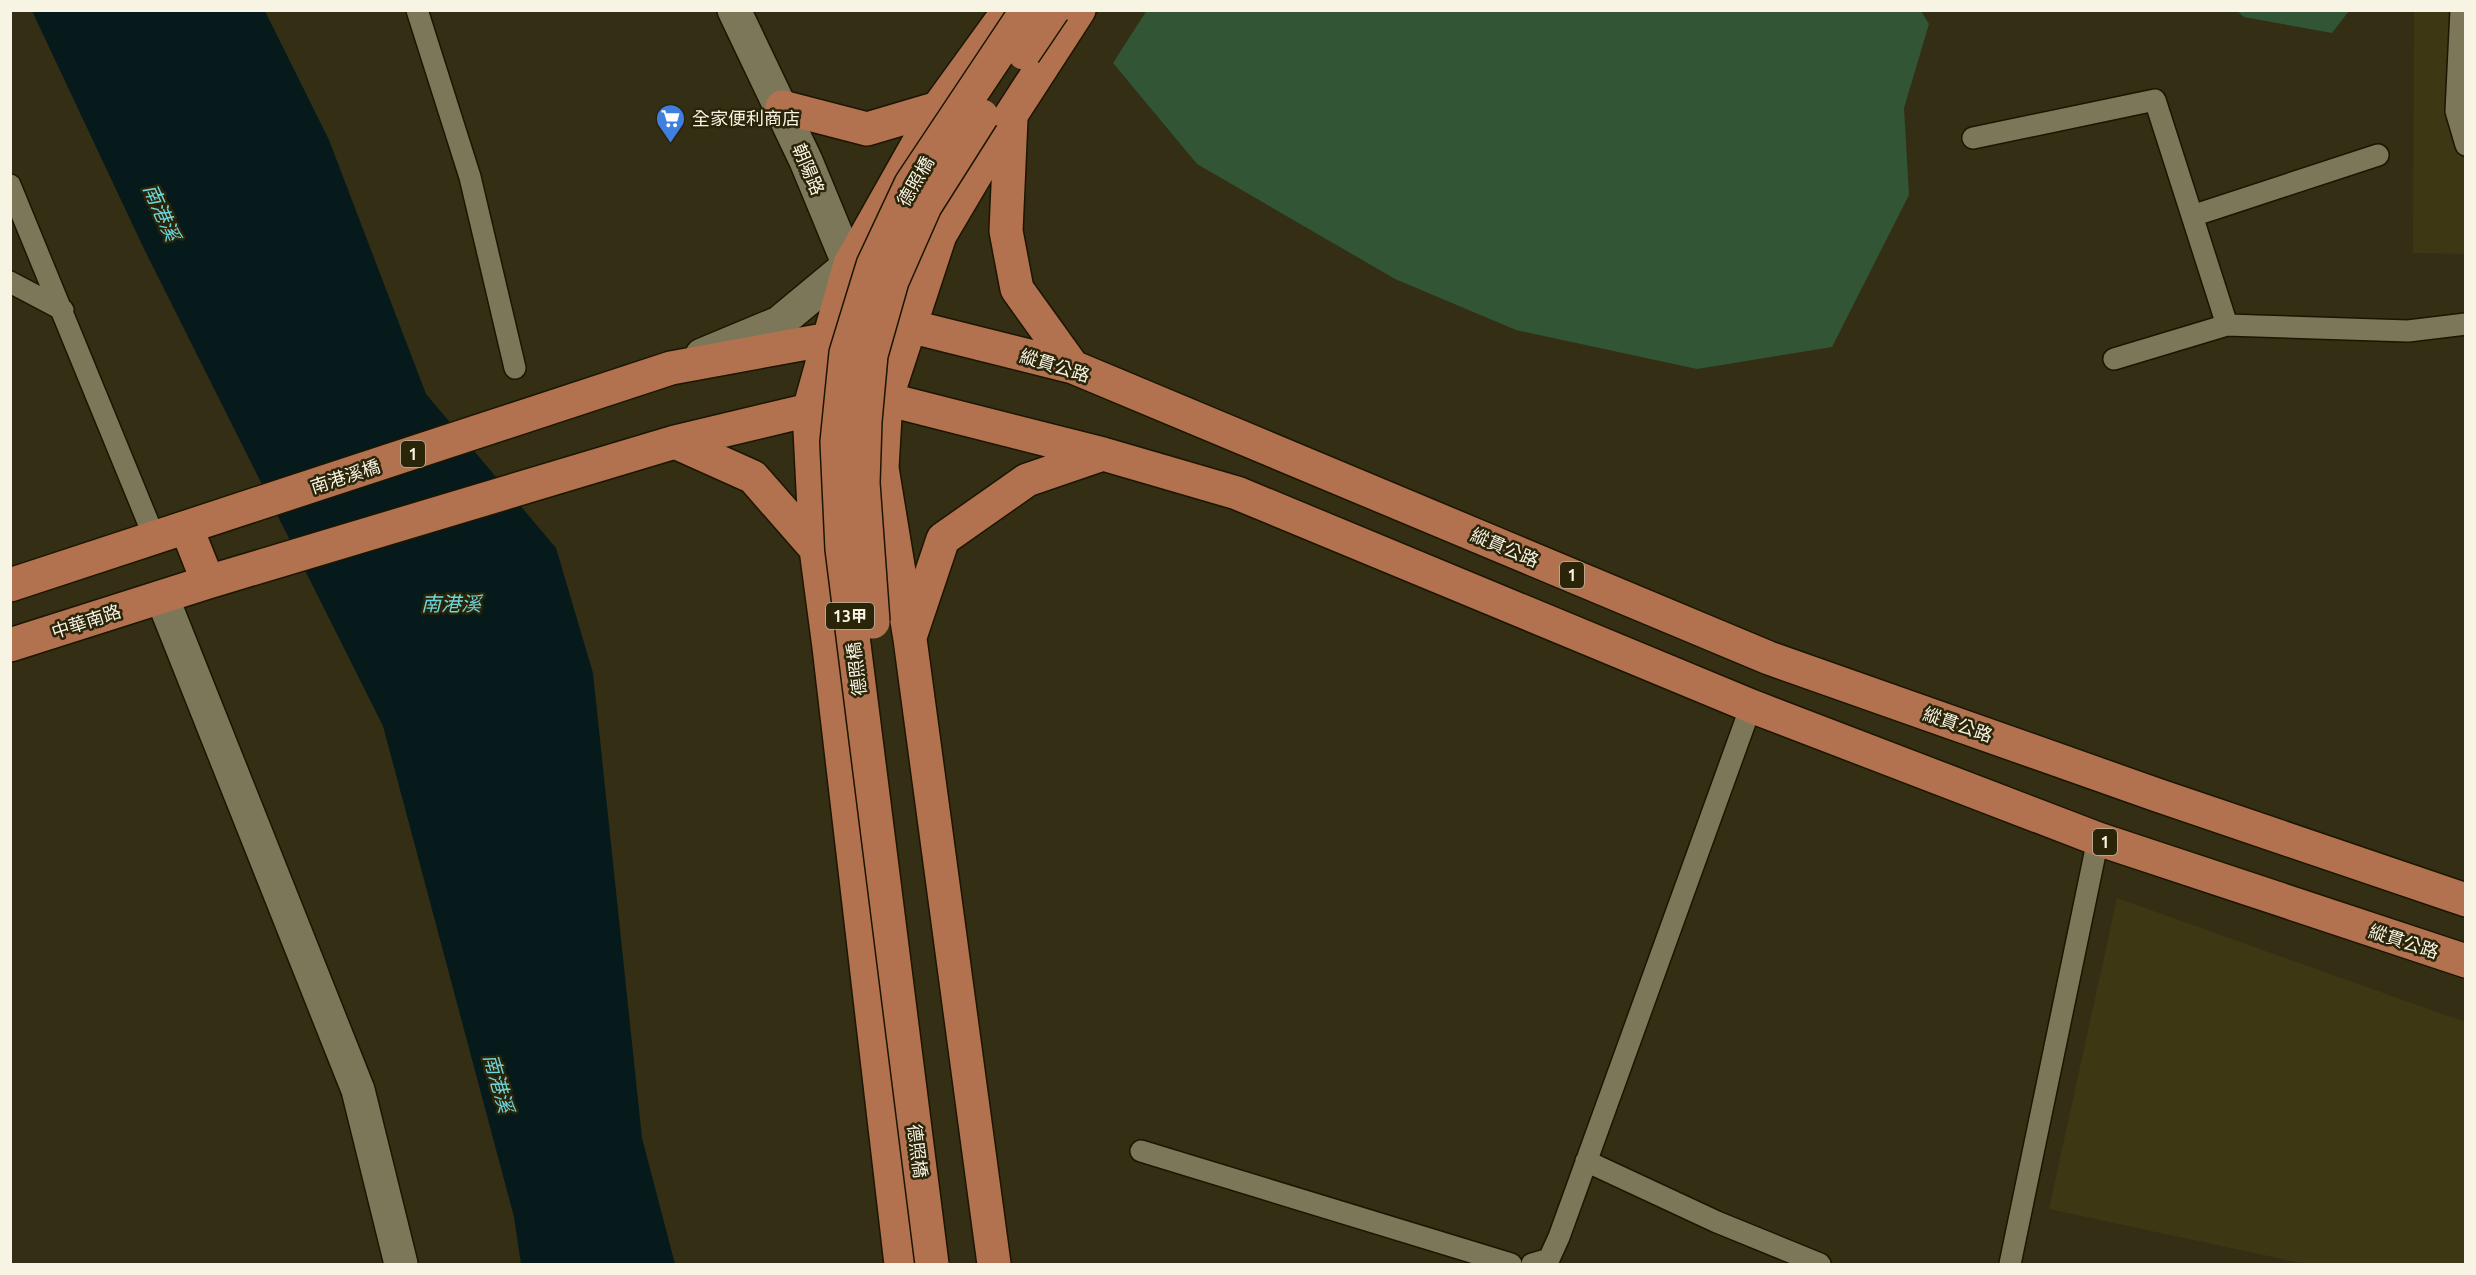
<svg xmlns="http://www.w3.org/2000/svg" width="2476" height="1275" font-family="Ubuntu,'Noto Sans TC',sans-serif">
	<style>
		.built { fill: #3e3714 }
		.green { fill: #315535 }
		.water { fill: #061a1b }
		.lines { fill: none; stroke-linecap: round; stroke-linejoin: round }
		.service-casing { stroke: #1c1600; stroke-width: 24 }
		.minor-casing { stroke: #1c1600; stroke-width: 36 }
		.tertiary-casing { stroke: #1c1600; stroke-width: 36 }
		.primary-casing { stroke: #1c1600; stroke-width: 36 }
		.service { stroke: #7d775a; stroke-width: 21 }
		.minor { stroke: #7d775a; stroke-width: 33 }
		.tertiary { stroke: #7d775a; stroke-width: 33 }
		.primary { stroke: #b27250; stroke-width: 33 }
		.primary-bridge-casing { stroke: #1c1600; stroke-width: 36; stroke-linecap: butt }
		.primary-bridge { stroke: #b27250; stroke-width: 33 }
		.labels { text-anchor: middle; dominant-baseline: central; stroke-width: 5; stroke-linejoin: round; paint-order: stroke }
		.shield { fill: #2a2409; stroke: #bab6a2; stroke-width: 1.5 }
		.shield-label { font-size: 16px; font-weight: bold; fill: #f8f4e4 }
		.poi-label { font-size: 18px; fill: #f8f4e4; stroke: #2a2409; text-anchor: start }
		.street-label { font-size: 18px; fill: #f8f4e4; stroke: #2a2409 }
		.water-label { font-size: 20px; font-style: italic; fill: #6ed6dd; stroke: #2a2409 }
	</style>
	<rect width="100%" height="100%" fill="#342e14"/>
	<!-- built -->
	<path class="built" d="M2414,11H2465V254L2413,253Z
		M2117,898L2465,1022V1264H2305L2049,1209Z"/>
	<!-- green -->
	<path class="green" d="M1147,10L1921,11L1929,24L1904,108L1909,195L1832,347L1697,369L1516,330L1395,279L1197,164L1113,63Z
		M2237,11H2349L2332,33L2244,17Z"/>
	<!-- water -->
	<path class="water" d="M32,11H265L329,140L426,394L556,548L593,673L642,1138L675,1264H521L514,1217L383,726L145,251Z"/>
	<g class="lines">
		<defs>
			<path id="service" d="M417,10L470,177L515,368
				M2461,10L2456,111L2466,145
				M1973,138L2155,100L2227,325L2408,331L2466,324
				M10,185L155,539
				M2192,216L2378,155
				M10,282L63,310
				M2114,359L2227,325
				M1141,1151L1511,1264
				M1586,1161L1717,1222L1820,1264
				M1532,1264L1549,1259L1559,1237L1751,706
				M2010,1264L2098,839"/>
			<path id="minor" d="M162,597L358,1090L401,1264"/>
			<path id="tertiary" d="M734,10L806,161L858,287
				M702,355L779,323L850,264"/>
			<path id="primary" d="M782,107L867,129L938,108
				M1011,119L1006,231L1017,289L1073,367
				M675,442L753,477L816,549
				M187,529L208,582
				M10,585L671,368L829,339L874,328L909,326L1073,367L1769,658L2157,795L2466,900
				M911,634L943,539L1027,480L1103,454
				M10,645L208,582L675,442L809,410L886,399L1103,454L1237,493L1751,706L2098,839L2466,961
				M901,1264L829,647L816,549L809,410L850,264L938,108L1009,10
				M994,1264L910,639L882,468L886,399L940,235L1011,115L1079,10"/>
		</defs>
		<!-- service casing -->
		<use href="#service" class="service-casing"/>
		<!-- minor casing -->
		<use href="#minor" class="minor-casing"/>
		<!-- tertiary casing -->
		<use href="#tertiary" class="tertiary-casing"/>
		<!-- primary casing -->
		<use href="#primary" class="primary-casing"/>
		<!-- service -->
		<use href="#service" class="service"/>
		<!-- minor -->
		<use href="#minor" class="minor"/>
		<!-- tertiary -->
		<use href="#tertiary" class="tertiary"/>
		<!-- primary -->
		<use href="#primary" class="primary"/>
		<defs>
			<path id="primary-bridge" d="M1024,53L1053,10
				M873,622L863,483L865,421L871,355L892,281L925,206L982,116
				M932,1264L842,549L837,442L846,353L873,265L911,184L1027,10"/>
		</defs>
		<!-- primary-bridge casing -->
		<use href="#primary-bridge" class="primary-bridge-casing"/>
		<!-- primary-bridge -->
		<use href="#primary-bridge" class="primary-bridge"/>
	</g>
	<!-- icons -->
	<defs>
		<symbol id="supermarket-pin" viewBox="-11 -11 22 30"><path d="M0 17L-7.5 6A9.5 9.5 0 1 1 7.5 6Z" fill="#3f7fe0" stroke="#2a2409"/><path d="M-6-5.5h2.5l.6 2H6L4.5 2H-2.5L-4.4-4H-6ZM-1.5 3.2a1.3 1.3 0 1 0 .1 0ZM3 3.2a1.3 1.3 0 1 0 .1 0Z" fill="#fff"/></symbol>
	</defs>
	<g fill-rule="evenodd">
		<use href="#supermarket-pin" x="654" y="102" width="33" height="45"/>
	</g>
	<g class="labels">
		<!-- shield labels -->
		<g class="shield">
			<rect x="401" y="441" width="24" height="26" rx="4.5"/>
			<rect x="1560" y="562" width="24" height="26" rx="4.5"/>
			<rect x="826" y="603" width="48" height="26" rx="4.5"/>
			<rect x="2093" y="829" width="24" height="26" rx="4.5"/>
		</g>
		<g class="shield-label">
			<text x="413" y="454">1</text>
			<text x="1572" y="575">1</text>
			<text x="850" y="616">13甲</text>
			<text x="2105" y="842">1</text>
		</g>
		<!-- poi labels -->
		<g class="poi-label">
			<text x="692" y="118">全家便利商店</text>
		</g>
		<!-- street labels -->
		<g class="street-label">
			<text transform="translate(809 169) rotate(67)">朝陽路</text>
			<text transform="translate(915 181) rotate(-60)">德照橋</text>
			<text transform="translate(1055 365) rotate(17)">縱貫公路</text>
			<text transform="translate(345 476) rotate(-18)">南港溪橋</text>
			<text transform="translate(1505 547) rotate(23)">縱貫公路</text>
			<text transform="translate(86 621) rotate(-18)">中華南路</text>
			<text transform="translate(856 669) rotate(-97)">德照橋</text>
			<text transform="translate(1958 724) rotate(19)">縱貫公路</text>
			<text transform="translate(2404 941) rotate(18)">縱貫公路</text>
			<text transform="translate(918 1151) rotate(83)">德照橋</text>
		</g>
		<!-- water labels -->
		<g class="water-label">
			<text transform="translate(162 212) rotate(66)">南港溪</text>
			<text x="451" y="603">南港溪</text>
			<text transform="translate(499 1083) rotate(74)">南港溪</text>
		</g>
	</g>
	<!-- border -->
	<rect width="2476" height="1275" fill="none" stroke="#f8f4e4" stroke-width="24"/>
</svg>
